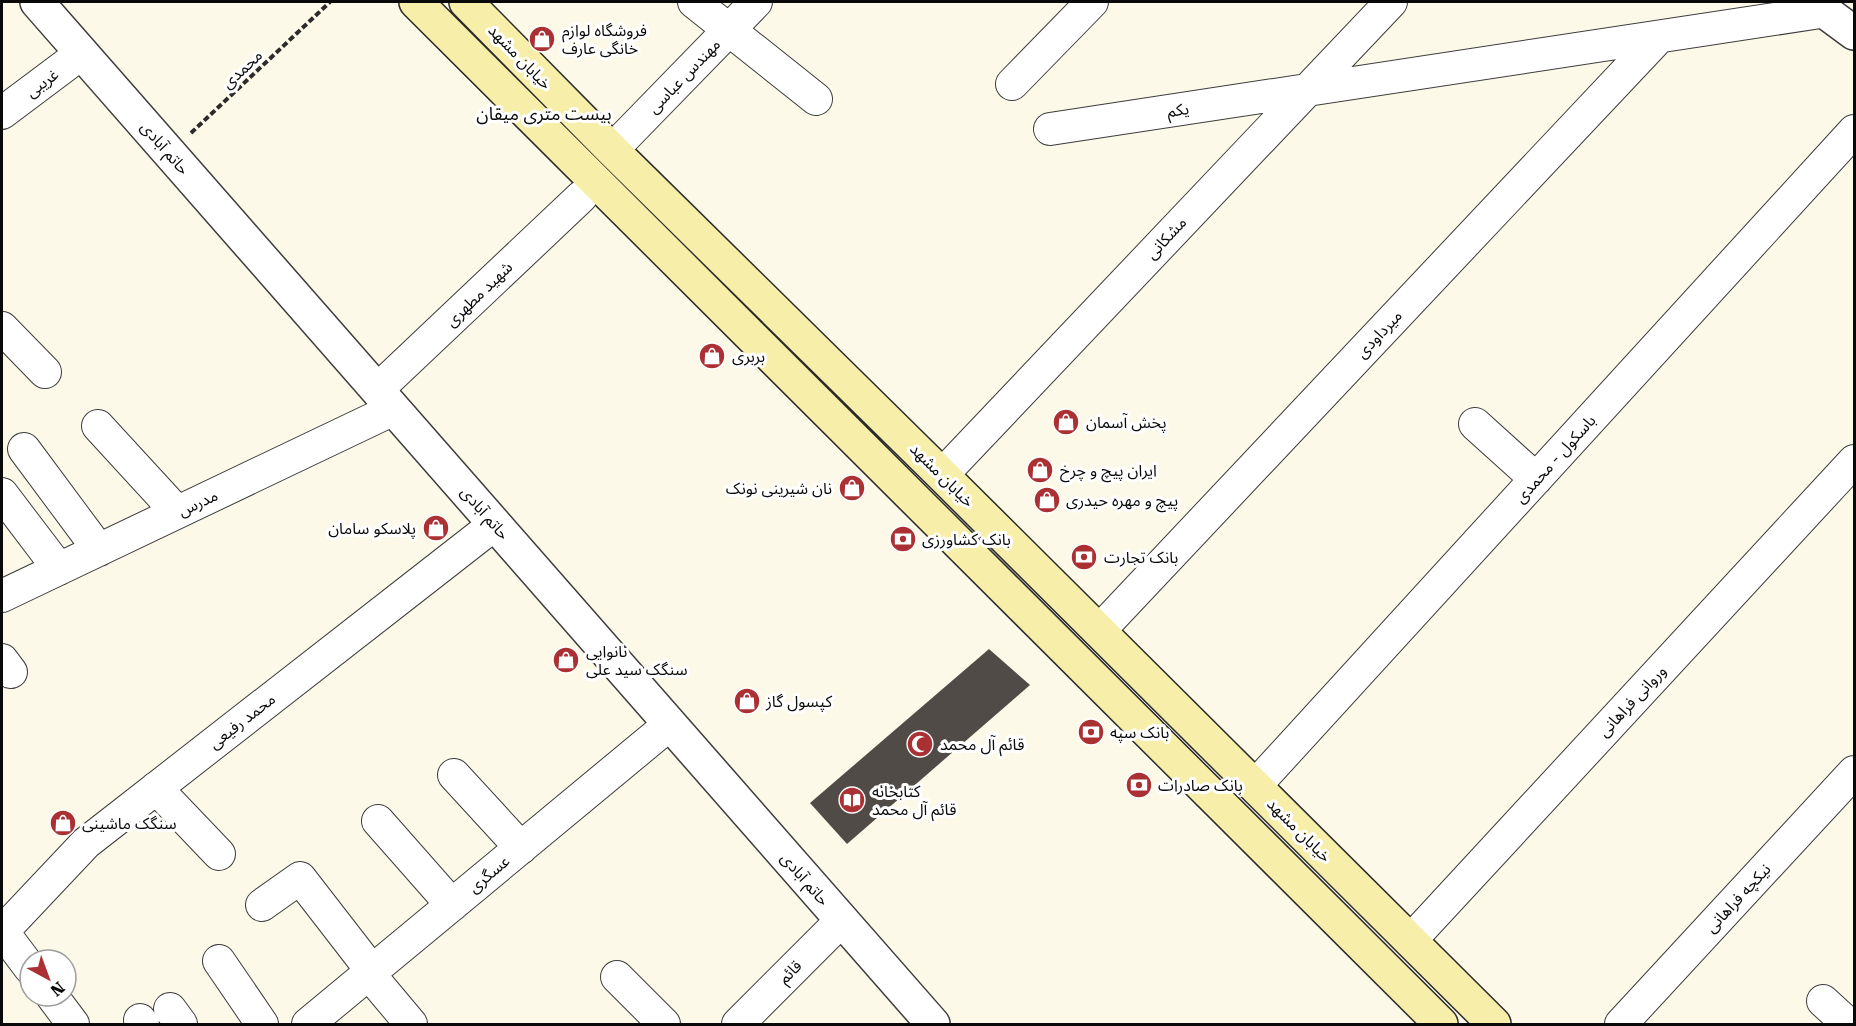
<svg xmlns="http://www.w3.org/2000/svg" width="1856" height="1026" font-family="'Roboto Serif','Noto Sans Arabic',serif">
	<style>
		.building { fill: #514b47 }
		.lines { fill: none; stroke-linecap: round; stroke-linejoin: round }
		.minor-casing { stroke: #3c3c3c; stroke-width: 34 }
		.tertiary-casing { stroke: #3c3c3c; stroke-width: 36 }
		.secondary-casing { stroke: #2b2b2b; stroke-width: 36 }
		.path { stroke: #2b2b2b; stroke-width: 4; stroke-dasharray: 6 3; stroke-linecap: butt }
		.minor { stroke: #fff; stroke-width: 32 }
		.tertiary { stroke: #fff; stroke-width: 33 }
		.secondary { stroke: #f7efa9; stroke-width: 33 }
		.labels { text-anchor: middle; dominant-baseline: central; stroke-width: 6; stroke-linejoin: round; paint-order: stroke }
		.poi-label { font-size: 16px; fill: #090909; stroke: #fff; text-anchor: start }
		.street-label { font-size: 16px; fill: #090909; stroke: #fff }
		.neighbourhood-label { font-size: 18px; fill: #090909; stroke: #fff }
	</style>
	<rect width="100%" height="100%" fill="#fdf9e8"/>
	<!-- building -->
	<path class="building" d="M989,649L1030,685L847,844L810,803Z"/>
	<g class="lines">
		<defs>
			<path id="minor" d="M694,2L816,99
				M1012,84L1092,2
				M2,113L82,53
				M1050,129L1827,11
				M612,150L756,2
				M2,328L45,372
				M377,390L581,197
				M1475,424L1536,479
				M98,426L177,512
				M24,449L99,550
				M942,475L1391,2
				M2,494L59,569
				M2,596L394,409
				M1099,631L1659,37
				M2,660L11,672
				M454,775L521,848
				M1255,786L1854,131
				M156,788L219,854
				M378,821L452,905
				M262,905L300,878L372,971
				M2,931L30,968
				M2,932L86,843L495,524
				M1410,941L1854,461
				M219,961L262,1024
				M369,974L411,1024
				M617,977L664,1024
				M52,996L73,1024
				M1823,1001L1848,1024
				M170,1009L181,1024
				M140,1020L143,1024
				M308,1024L670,724
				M738,1024L842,920
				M1621,1024L1854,772"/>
			<path id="tertiary" d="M37,2L933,1024
				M1812,2L1854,33"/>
			<path id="secondary" d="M416,2L1441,1024
				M466,2L612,150L942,475L1494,1024"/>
		</defs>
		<!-- minor casing -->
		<use href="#minor" class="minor-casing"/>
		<!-- tertiary casing -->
		<use href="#tertiary" class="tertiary-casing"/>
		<!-- secondary casing -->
		<use href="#secondary" class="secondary-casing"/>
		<!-- path -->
		<path class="path" d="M191,133L330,2"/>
		<!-- minor -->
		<use href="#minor" class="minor"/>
		<!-- tertiary -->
		<use href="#tertiary" class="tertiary"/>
		<!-- secondary -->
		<use href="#secondary" class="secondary"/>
	</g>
	<!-- icons -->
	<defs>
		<symbol id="shop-disc" viewBox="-11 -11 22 22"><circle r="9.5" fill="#ab3034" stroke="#fff"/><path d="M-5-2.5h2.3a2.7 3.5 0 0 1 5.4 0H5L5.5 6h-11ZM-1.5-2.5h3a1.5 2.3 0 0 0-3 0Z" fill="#fff"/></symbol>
		<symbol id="bank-disc" viewBox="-11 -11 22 22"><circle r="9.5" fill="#ab3034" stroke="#fff"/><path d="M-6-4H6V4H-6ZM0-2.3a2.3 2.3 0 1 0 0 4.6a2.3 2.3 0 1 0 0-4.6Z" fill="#fff"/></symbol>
		<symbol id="mosque-disc" viewBox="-11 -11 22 22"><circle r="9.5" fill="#ab3034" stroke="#fff"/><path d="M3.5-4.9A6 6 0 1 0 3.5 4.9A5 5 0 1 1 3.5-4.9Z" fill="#fff"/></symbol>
		<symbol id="library-disc" viewBox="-11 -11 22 22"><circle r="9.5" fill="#ab3034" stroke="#fff"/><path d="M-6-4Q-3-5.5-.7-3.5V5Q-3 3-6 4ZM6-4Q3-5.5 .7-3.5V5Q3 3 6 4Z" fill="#fff"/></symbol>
	</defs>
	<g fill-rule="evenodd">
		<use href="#shop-disc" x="527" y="24" width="30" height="30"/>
		<use href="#shop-disc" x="697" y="341" width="30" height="30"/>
		<use href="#shop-disc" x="1051" y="407" width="30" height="30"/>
		<use href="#shop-disc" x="1025" y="455" width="30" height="30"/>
		<use href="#shop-disc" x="837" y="473" width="30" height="30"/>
		<use href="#shop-disc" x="1032" y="485" width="30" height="30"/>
		<use href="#shop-disc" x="421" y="513" width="30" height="30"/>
		<use href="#bank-disc" x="888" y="524" width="30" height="30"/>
		<use href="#bank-disc" x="1069" y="542" width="30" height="30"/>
		<use href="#shop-disc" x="551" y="645" width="30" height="30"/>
		<use href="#shop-disc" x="732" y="686" width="30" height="30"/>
		<use href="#bank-disc" x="1076" y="717" width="30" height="30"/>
		<use href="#mosque-disc" x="905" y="729" width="30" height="30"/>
		<use href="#bank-disc" x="1124" y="770" width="30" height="30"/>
		<use href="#library-disc" x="837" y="785" width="30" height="30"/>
		<use href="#shop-disc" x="48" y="808" width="30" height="30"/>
	</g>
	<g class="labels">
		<!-- poi labels -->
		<g class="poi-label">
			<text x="562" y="30">فروشگاه لوازم<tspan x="562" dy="18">خانگی عارف</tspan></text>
			<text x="732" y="356">بربری</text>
			<text x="1086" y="422">پخش آسمان</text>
			<text x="1060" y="470">ایران پیچ و چرخ</text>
			<text x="832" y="488" text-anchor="end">نان شیرینی نونک</text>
			<text x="1066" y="500">پیچ و مهره حیدری</text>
			<text x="416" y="528" text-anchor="end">پلاسکو سامان</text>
			<text x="922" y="539">بانک کشاورزی</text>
			<text x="1104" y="557">بانک تجارت</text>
			<text x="586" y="651">نانوایی<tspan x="586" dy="18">سنگک سید علی</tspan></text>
			<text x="766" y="701">کپسول گاز</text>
			<text x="1110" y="732">بانک سپه</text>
			<text x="940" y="744">قائم آل محمد</text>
			<text x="1158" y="785">بانک صادرات</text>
			<text x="872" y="791">کتابخانه<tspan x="872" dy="18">قائم آل محمد</tspan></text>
			<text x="82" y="823">سنگک ماشینی</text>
		</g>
		<!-- street labels -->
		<g class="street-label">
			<text transform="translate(520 57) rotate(46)">خیابان مشهد</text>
			<text transform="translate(242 69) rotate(-43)">محمدی</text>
			<text transform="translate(684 76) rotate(-46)">مهندس عباسی</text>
			<text transform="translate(42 83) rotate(-37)">غریبی</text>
			<text transform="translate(1178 110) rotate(-9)">یکم</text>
			<text transform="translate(165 148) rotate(49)">حاتم آبادی</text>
			<text transform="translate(1166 238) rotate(-47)">مشکانی</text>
			<text transform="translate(479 294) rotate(-44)">شهید مطهری</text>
			<text transform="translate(1379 334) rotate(-47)">میرداودی</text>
			<text transform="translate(1555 459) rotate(-48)">باسکول - محمدی</text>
			<text transform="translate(942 475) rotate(45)">خیابان مشهد</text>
			<text transform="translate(198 503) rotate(-25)">مدرس</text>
			<text transform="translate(485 513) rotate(49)">حاتم آبادی</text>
			<text transform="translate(1632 701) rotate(-47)">وروانی فراهانی</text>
			<text transform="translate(242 721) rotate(-38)">محمد رفیعی</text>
			<text transform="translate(1299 830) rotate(45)">خیابان مشهد</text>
			<text transform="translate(489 874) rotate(-40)">عسگری</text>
			<text transform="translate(805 879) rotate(49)">حاتم آبادی</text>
			<text transform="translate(1738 898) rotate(-47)">نیکچه فراهانی</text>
			<text transform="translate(790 972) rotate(-45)">قائم</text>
		</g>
		<!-- neighbourhood labels -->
		<g class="neighbourhood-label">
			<text x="544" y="113">بیست متری میقان</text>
		</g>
	</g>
	<!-- border -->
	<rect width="1856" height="1026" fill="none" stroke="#090909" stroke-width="6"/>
	<!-- north arrow -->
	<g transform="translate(48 978) rotate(139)"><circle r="28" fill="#ffffff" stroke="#9d9d9d" stroke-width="1.5"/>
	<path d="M0-4.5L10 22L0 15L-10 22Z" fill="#ab3034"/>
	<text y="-9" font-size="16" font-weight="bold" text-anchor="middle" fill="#090909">N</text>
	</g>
</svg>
